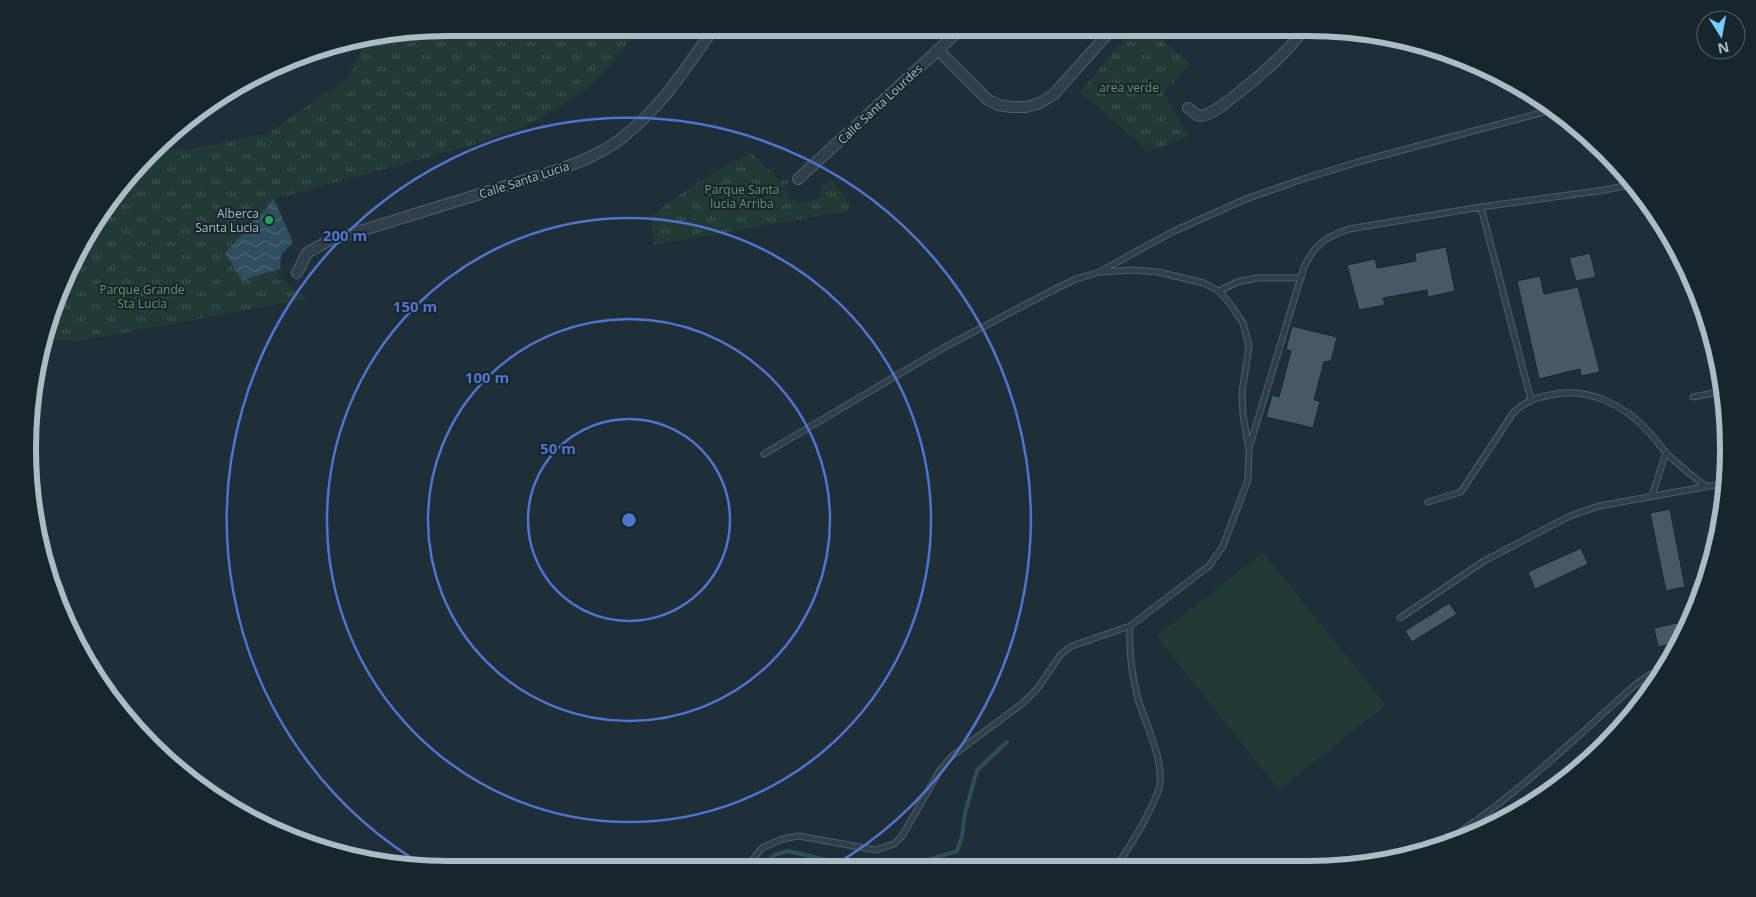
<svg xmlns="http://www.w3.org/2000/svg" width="1756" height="897" font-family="'Open Sans',sans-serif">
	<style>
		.grass { fill: url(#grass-tufts) }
		.garden { fill: #213a36 }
		.water { fill: url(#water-waves) }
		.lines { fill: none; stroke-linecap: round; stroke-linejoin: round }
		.stream { stroke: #2e4e5e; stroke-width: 4 }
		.building { fill: #455a64; stroke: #19272e }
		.lane-casing { stroke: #4f5e66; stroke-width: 7 }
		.street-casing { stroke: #4f5e66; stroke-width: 12 }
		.lane { stroke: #314048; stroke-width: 5 }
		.street { stroke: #314048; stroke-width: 10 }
		.ring { fill: none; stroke: #4f74d1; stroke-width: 2.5 }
		.leisure-dot { fill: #2e9e5b; stroke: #17252c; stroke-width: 2 }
		.labels { text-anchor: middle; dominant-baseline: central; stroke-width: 4; stroke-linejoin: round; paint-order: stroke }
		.park-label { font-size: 12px; fill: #639662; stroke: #17252c }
		.street-label { font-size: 12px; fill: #abbcc5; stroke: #17252c }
		.poi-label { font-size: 12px; fill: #abbcc5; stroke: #17252c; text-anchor: end }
		.rim { fill: none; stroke: #abbcc5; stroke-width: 6 }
		.centre { fill: #4f74d1; stroke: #17252c; stroke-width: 2.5 }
		.ring-label { font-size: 15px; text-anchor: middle; font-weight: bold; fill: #4f74d1; stroke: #17252c; stroke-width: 4; stroke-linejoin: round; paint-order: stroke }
	</style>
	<defs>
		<pattern id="grass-tufts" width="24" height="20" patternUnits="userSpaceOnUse" patternTransform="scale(1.25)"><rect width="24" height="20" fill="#213a36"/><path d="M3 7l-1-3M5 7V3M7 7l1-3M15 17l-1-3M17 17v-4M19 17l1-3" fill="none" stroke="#3f5552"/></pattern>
		<pattern id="water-waves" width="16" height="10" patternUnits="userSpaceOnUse" patternTransform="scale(1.25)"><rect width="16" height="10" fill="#2e4e5e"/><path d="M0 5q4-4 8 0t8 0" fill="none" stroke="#4a6674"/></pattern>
	</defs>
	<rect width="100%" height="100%" fill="#1e2f37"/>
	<!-- grass -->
	<path class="grass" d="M449,28H637L614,62L586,91L533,122L480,143L274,199L293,242L281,255L279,276L307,299L80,341L44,339L60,287L98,215L162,147L188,150L268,133L348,78L366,41Z
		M1133,28H1147L1191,64L1163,93L1189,136L1149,152L1080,92Z
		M751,153L779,180L789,181L785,190L790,199L799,203L821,198L822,185L832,180L850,204L848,211L654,245L651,215L712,173Z"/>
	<!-- garden -->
	<path class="garden" d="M1263,552L1386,705L1279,790L1156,636Z"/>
	<!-- water -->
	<path class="water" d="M274,199L293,242L281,255L280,269L242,280L225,253Z"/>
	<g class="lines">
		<!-- stream -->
		<path class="stream" d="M893,867L928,860L957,851L962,836L965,813L977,770L1007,742
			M765,868L774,855L788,851L831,861L856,863L876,867"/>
	</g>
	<!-- building -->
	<path class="building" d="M1446,247L1455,291L1428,297L1427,290L1383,298L1385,305L1359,310L1347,265L1375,259L1377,268L1416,261L1415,253Z
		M1590,253L1596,277L1576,281L1569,258Z
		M1540,276L1544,294L1578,287L1600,372L1581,376L1580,369L1539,379L1517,281Z
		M1292,326L1337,337L1331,361L1324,362L1314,400L1320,401L1313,428L1266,417L1272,395L1279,397L1291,351L1286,349Z
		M1670,509L1685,587L1666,591L1650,513Z
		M1581,548L1588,564L1535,589L1528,572Z
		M1449,603L1457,614L1412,642L1405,631Z
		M1677,623L1681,641L1680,642L1658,647L1654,628Z"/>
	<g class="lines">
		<defs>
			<path id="lane" d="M1481,207L1605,190L1633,184
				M1103,270L1172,232L1246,199L1300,180L1358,162L1555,109
				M1219,291L1237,282L1257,278H1301
				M1693,397L1724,391
				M1250,445L1304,267C1315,244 1326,237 1349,229L1481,207L1531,400
				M1652,496L1666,452
				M1428,502L1461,492L1513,413C1524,402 1535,398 1550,395C1588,386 1625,405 1650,433C1656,440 1661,447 1667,454C1679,465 1692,476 1705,486
				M1400,618L1484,561L1570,516L1599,506L1726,483
				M1438,846C1511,801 1571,742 1635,685L1651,674L1660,672
				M1114,867C1125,856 1132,842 1140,829C1145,819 1159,794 1160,784C1163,755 1144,722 1137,695C1131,672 1129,649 1130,626
				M745,868L762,848L782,839L799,836L876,850L894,844L902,836L940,770L952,756L1023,703L1037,689L1061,654L1072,646L1130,626L1209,566L1223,546L1248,480L1249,450L1243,415L1242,392L1249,346L1243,323L1231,305L1219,291L1204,283L1158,272L1133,270L1100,272L1076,279L1053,290L945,347L764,454"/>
			<path id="street" d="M1166,28L1174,33
				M1391,38L1423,45
				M938,50L987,99L998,105L1011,107H1026L1040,103L1054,94L1113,28
				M1188,108L1197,115L1201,116C1214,113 1227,102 1237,94C1262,74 1286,54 1305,28
				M798,179L962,28
				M297,273L307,253L328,241L554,171C581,162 608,151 629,132C664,103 688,65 714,28"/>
		</defs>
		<!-- lane casing -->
		<use href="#lane" class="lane-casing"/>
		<!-- street casing -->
		<use href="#street" class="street-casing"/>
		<!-- lane -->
		<use href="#lane" class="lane"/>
		<!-- street -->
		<use href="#street" class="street"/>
	</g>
	<!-- distance rings -->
	<g class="ring">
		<circle cx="629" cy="520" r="101"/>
		<circle cx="629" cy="520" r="201"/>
		<circle cx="629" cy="520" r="302"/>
		<path d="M428 868A402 402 0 1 1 833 866"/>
	</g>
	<!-- markers -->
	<circle class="leisure-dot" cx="269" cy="220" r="5"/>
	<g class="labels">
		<!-- park labels -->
		<g class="park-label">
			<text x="1129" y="87">area verde</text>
			<text x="742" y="189">Parque Santa<tspan x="742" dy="14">lucia Arriba</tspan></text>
			<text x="142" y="289">Parque Grande<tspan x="142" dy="14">Sta Lucia</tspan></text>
		</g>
		<!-- street labels -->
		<g class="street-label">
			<text transform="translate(880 104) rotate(-43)">Calle Santa Lourdes</text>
			<text transform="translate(524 180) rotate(-18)">Calle Santa Lucía</text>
		</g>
		<!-- poi labels -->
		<g class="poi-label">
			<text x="259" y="213">Alberca<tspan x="259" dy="14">Santa Lucia</tspan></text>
		</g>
	</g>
	<!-- crop -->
	<path d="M0 0H1756V897H0ZM448 36H1308A412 412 0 0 1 1720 448V449A412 412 0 0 1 1308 861H448A412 412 0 0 1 36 449V448A412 412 0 0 1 448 36Z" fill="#17252c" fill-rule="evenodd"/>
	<path class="rim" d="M448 36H1308A412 412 0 0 1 1720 448V449A412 412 0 0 1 1308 861H448A412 412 0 0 1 36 449V448A412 412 0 0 1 448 36Z"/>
	<circle cx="629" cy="520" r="8" class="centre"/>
	<g class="ring-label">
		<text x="345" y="241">200 m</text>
		<text x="415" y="312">150 m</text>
		<text x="487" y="383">100 m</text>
		<text x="558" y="454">50 m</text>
	</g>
	<!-- north arrow -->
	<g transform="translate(1721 35) rotate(169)"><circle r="24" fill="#17252c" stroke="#526169"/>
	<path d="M0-4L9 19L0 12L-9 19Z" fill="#76ceff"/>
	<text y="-8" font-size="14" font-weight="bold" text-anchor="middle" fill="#abbcc5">N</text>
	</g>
</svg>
